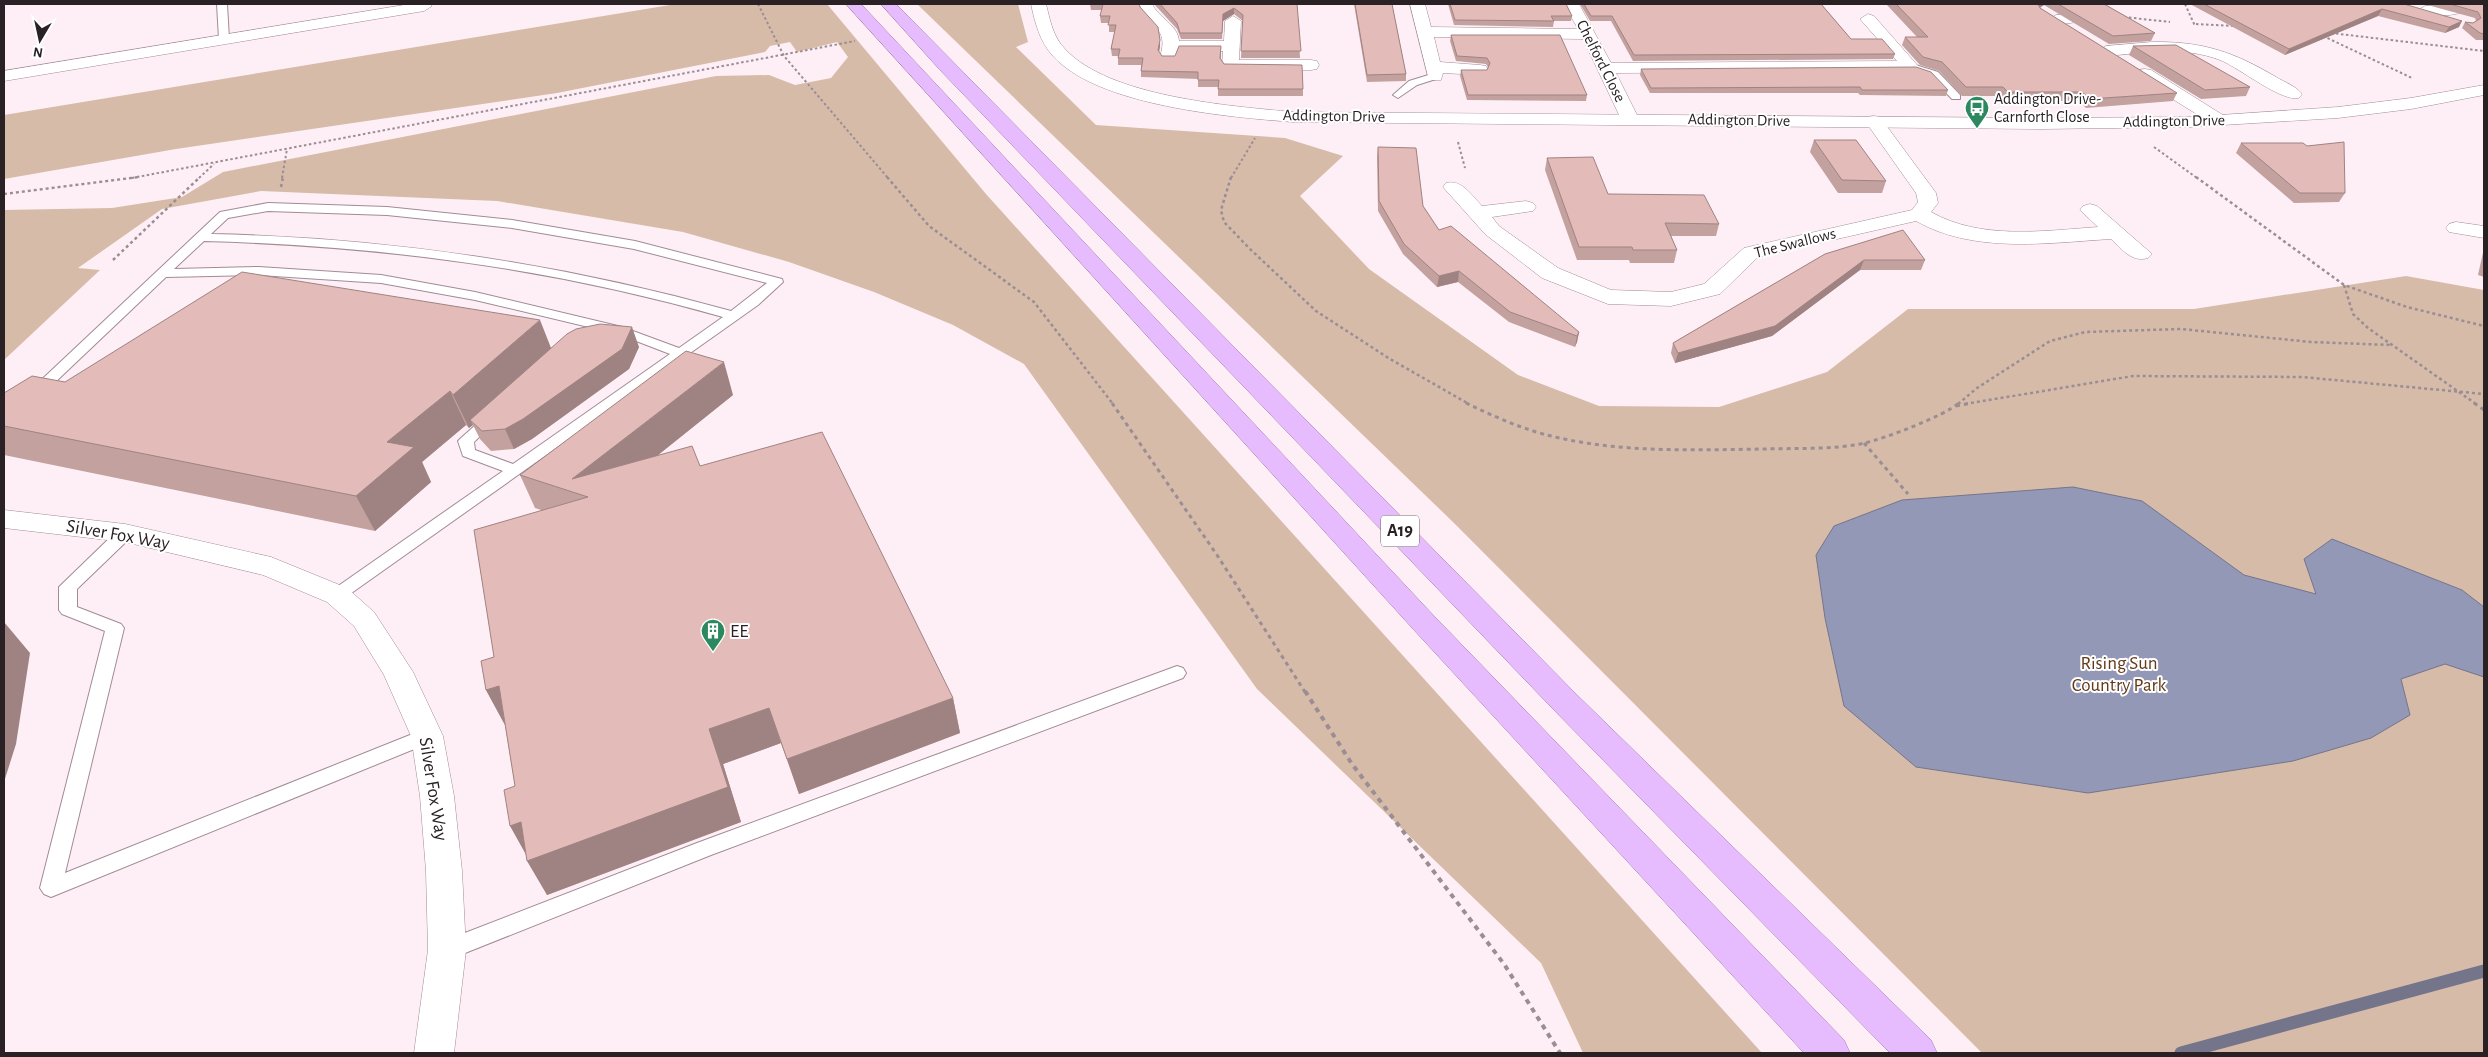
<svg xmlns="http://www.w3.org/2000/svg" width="2488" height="1057" font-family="'Alegreya Sans',sans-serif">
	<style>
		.green { fill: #d6bba9 }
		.water { fill: #9498b7; stroke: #74748b }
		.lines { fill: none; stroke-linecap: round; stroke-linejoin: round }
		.stream { stroke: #74748b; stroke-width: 13 }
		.service-casing { stroke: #a28b96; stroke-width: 2 }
		.minor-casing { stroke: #a28b96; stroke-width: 1 }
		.tertiary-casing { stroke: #a28b96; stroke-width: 1 }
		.trunk-casing { stroke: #a07bb2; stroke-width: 1 }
		.path-far3 { stroke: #9a8d93; stroke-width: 2; stroke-dasharray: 2.5 2.5; stroke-linecap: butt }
		.path-far2 { stroke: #9a8d93; stroke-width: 2.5; stroke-dasharray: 3 3; stroke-linecap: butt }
		.path-far1 { stroke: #9a8d93; stroke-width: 3; stroke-dasharray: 4 4; stroke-linecap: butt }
		.path { stroke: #9a8d93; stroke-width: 4; stroke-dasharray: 5 5; stroke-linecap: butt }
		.service { fill: #fff; fill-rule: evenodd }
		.minor { fill: #fff; fill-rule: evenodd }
		.tertiary { fill: #fff; fill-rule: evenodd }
		.trunk { fill: #e6bcfe; fill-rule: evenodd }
		.wall { fill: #c3a19f }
		.shaded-wall { fill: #9f8382 }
		.building { fill: #e3bbb9; stroke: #9f8382 }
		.labels { text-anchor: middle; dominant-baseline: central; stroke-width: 4; stroke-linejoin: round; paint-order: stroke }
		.far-street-label { font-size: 16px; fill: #2a2125; stroke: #fff }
		.far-poi-label { font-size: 16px; fill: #2a2125; stroke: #fff; text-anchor: start }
		.shield { fill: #fff; stroke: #6a6466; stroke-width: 1 }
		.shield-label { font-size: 18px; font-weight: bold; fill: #2a2125 }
		.street-label { font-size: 19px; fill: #2a2125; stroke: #fff }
		.poi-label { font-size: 19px; fill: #2a2125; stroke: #fff; text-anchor: start }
		.park-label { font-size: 19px; fill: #633917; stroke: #fff }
	</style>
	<rect width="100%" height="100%" fill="#feeff6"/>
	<!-- green -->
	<path class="green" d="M676,4H827L986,194L1762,1053H1583L1541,963L1257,689L1024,364L953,325L874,292L789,262L683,232L497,201L261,191L162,209L78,268L100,270L4,360V210L112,208L182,197L223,172L716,76L769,75L795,85L831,78L848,57L837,42L797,52L790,42L770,46L765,52L557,93L176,149L4,179V115Z
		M917,4H1018L1028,42L1016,47L1096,125L1285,138L1343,156L1300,196L1369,269L1518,375L1599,406L1719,407L1827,372L1908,309H2194L2406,276L2484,290V1053H1982L1454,523Z"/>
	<!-- water -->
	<path class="water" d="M2073,487L2142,501L2244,575L2316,594L2304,559L2332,539L2462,590L2484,607V677L2445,664L2401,679L2410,715L2371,738L2293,761L2088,793L1916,767L1844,706L1825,618L1816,555L1834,526L1902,500Z"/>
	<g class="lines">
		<!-- stream -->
		<path class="stream" d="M2181,1053L2484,971"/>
		<defs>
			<path id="service" d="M217,4H227L229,39L224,42L219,39Z
				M1912,64L1938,72L1960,95V99H1952L1930,76L1908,69L1907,67Z
				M1435,73L1440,76L1439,78L1417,85L1398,98L1393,95L1409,81Z
				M268,203L387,207L512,220L635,241L782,279L783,282L758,305L343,599H331L328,595L331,591L503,471L463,456L458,441L461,438L488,414H498L500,417L474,442L475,450L513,464L670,354L618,334L475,300L381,283L259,275L166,277L9,426L4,427V415L220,212ZM268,211L387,215L512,228L634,249L767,283L731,311C559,263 390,238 211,234L228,218ZM204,241C382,246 551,268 723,317L679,348L622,327L475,292L381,275L259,267L174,269Z
				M125,528L131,529L133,533L131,537L77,589V607L121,624L124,628L65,873L420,731L427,729L434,731L437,736L434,741L51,897L44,894L40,888L105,631L62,614L59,610V587L119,529Z
				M1177,666L1183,668L1186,673L1183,678L711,855L455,957L447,960L439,957L436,950L439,943L697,843Z"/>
			<path id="minor" d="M410,4H430L432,6L424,11L4,81V71Z
				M1138,4H1152C1159,18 1178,25 1179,41H1224L1225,21L1233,16L1241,21L1239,60H1311L1317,61L1319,65L1317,69L1311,70H1230L1224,69L1222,65L1223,51H1178L1174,61H1162L1160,57C1170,24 1147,30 1138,4Z
				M1410,4H1425L1431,27L1578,29L1564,4H1579L1611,63L1897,61L1860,19L1868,14L1874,16L1918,66L1916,70L1910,71L1616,73L1639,119L1636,123H1624L1621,119L1583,39L1434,37L1440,62L1480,65L1486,66L1488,70L1486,74L1480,75L1443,73L1441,80H1429Z
				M2460,4H2481C2474,14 2424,21 2417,11L2425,6Z
				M2078,13L2084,15L2086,18L2084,21L2056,25L2048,20L2056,15Z
				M2152,42C2202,41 2234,52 2276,77C2284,82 2296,86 2302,94L2299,98C2281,102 2240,68 2220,60C2184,46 2144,53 2106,56L2098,51L2106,46Z
				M2145,69L2151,70L2226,117L2229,121L2226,125H2214L2139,78L2137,74L2139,70Z
				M1874,116L1880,117L1936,193L1938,203L1931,212C1980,240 2043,231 2098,227L2080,210L2083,206L2090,204L2097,206L2152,254L2148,258C2132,263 2122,249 2111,239C2047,243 1974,254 1916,221L1758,257L1720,294L1671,306L1608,304L1542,278L1485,234L1443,187L1446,183C1462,179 1471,195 1482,206L1526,201L1533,203L1536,207L1533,211L1492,217L1499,226L1558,268L1611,290L1671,292L1704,284L1744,248L1912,210L1918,202L1916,193L1865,121L1868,117Z
				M2456,222L2484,226V238L2449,232L2446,228L2449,224Z
				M4,510L125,524L271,557L347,588L374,612L413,672L443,736L454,796L462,871L466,950L454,1053H414L428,950L426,871L420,796L411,736L384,675L354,626L327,602L263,575L125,542L4,528Z"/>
			<path id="tertiary" d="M1031,4H1046C1050,20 1053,37 1065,49C1109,97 1230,106 1293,112L2041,118L2190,117L2338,107L2411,98L2484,85V95L2411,109L2338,118L2190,127L2041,129L1293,122C1229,117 1098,106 1053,56C1040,42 1035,23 1031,4Z"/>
			<path id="trunk" d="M846,4H861L1434,616L1844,1040L1850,1053H1804L1414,630Z
				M881,4H896L1575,693L1931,1040L1937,1053H1890L1553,709L940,70Z"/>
		</defs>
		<!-- service casing -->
		<use href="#service" class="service-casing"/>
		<!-- minor casing -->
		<use href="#minor" class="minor-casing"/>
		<!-- tertiary casing -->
		<use href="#tertiary" class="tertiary-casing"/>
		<!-- trunk casing -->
		<use href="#trunk" class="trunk-casing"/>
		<!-- path-far3 -->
		<path class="path-far3" d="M758,4L784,56L888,178
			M2185,4L2195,26
			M2124,17L2170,22
			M2196,24L2235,26
			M2331,33L2484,51
			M2323,36L2412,78
			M1458,142L1465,168
			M2154,147L2197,178
			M132,178L855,41
			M199,178L214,164
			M282,178L287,149
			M1231,178L1255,138"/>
		<!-- path-far2 -->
		<path class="path-far2" d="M887,177L929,226L1034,302L1113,404
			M1231,177L1221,210L1224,222L1250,249L1316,311L1390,359L1469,404
			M2196,177L2344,285L2407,307L2484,326
			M281,187L283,177
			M4,194L139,177
			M113,260L200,177
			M2344,285L2353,314L2368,328L2476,404
			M1958,404L1977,388L2050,341L2085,332L2181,329L2311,342L2391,345
			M1965,404L2133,376L2302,377L2484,394"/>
		<!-- path-far1 -->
		<path class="path-far1" d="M1112,403L1217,555L1305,692
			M1466,403C1493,416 1522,429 1551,436C1620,453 1693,450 1763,449C1796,448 1833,450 1865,443C1886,438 1944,416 1959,403
			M2474,403L2484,410
			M1956,406L1972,403
			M1864,443L1908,494"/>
		<!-- path -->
		<path class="path" d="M1305,691L1352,764L1504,964L1560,1053"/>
		<!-- service -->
		<use href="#service" class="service"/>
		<!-- minor -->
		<use href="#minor" class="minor"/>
		<!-- tertiary -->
		<use href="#tertiary" class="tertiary"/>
		<!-- trunk -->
		<use href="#trunk" class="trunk"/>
	</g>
	<!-- wall -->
	<path class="wall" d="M1090,4H1139L1160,46L1159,52L1162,56H1175L1221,46V59L1224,64L1303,89V96H1218V87H1198V79L1141,77V65H1118V56H1112L1111,49L1115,32H1109V23H1101L1100,16L1102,10H1091Z
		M1154,4H1297L1300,58H1241L1243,21L1234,14L1223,21L1222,39H1181L1177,29Z
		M1354,4H1392L1406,74V81L1367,82Z
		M1448,4H1566L1572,16L1571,21H1554L1553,27L1454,25Z
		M1580,4H1821L1851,39L1895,54L1893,59L1633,61L1611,21H1590Z
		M1886,4H2104L2155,33L2151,41L2109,44L2044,5L2040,8L2177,93L2173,101L2086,108L2079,101H2005L2000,96H1962L1939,71L1920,65L1902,45L1905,37H1917Z
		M2190,4H2404L2459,27L2445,33L2378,16L2285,55Z
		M2424,4H2484V40H2476L2462,28L2465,22L2473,23L2476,21L2475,18Z
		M1451,35L1587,95L1586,101L1467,100L1460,76L1461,70H1487L1488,67L1486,64L1456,61L1450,41Z
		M2133,46L2250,87L2246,96L2201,99L2129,55Z
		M1641,69L1948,90L1946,96L1860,95L1858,93H1650L1640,75Z
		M1814,140L1886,181L1882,193H1838L1810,152Z
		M2241,143L2345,193L2339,202L2294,203L2236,153Z
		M1378,147L1423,206L1439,230L1579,332L1577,342L1575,347L1509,322L1458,282L1437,287L1403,254L1378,211L1377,157Z
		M1547,158L1608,194L1719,224L1716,236H1671L1677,250L1674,263H1630L1629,260H1577L1545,170Z
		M2484,248V277L2478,275Z
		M1825,254L1925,260L1921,270H1860L1772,336L1675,363L1671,353L1673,343Z
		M639,347L629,369L532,439L514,449L491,451L480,439L473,425L469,428L466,425L422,462L431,482L375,531L4,455V393L65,382L551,348Z
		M733,395L658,455L700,466L953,698L960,733L799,794L781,743L723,764L741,822L547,895L515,786L505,725L486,690L494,657L541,510L535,508L520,475Z"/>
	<!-- shaded-wall -->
	<path class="shaded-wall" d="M2037,4H2045L2044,5L2034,10Z
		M1234,8V14L1223,21L1222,39L1223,14Z
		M2382,9L2378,16L2285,55L2289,49Z
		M2462,21L2459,27L2445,33L2449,27Z
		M1160,40V46L1158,57V50Z
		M1864,260L1860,270L1772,336L1675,363L1678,353Z
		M1459,271L1458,282L1437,287L1439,276Z
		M540,320L553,353L470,420L473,425L469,428L453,395Z
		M632,327L639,347L629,369L532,439L514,449L505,429Z
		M1579,332L1577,342L1575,347L1577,336Z
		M724,362L733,395L592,508L588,497L572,479Z
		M450,391L466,425L422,462L431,482L375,531L356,496L387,442Z
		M4,622L30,653L16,744L4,782Z
		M499,686L505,725L486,690Z
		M953,698L960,733L799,794L787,759Z
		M769,708L781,743L723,764L741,822L547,895L527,861L529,860L510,826L709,729Z"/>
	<!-- building -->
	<path class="building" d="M1103,4H1139L1140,7L1158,27L1160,40L1158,50L1162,56H1175L1179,46H1221L1220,58L1224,64L1302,65L1303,89H1218L1219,80H1198V72L1141,71L1143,58H1118L1120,49H1111L1116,25H1108L1110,16H1100Z
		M1160,4H1297L1301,51H1241L1243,15L1234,8L1223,14L1222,33H1180L1177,23Z
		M1355,4H1392L1406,74L1367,75Z
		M1450,4H1566L1572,16H1551L1554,21L1455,20Z
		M1584,4H1821L1851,39H1882L1895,54L1634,55L1612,16H1591Z
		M1896,4H2038L2040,8L2177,93L2090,99L2082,92H2008L2003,87H1966L1942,62L1923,57L1905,37H1928Z
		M2058,4H2104L2155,33L2113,36Z
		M2204,4H2404L2462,21L2449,27L2382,9L2289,49Z
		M2450,4H2484V34L2480,33L2465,22L2473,23L2481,18L2478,12Z
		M1451,35H1560L1587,95H1468L1461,70H1487L1490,63L1487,58L1457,56Z
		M2176,45L2250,87L2205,90L2133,46Z
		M1916,67L1931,72L1948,90H1862L1860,87L1651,88L1641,69Z
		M1814,140H1856L1886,181L1842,180Z
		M2344,142L2345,193H2300L2241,143H2303L2307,146Z
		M1378,147L1416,148L1423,206L1439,230L1451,226L1579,332L1577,336L1510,312L1459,271L1439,276L1404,244L1379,201Z
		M1593,157L1608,194L1704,195L1719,224L1665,223L1677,250H1633L1632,247H1579L1547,158Z
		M1903,230L1925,260H1864L1775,326L1678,353L1673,343L1825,254Z
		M242,272L540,320L453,395L450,391L387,442L414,447L356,496L4,426V393L32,376L65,382Z
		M600,324L632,327L622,349L523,419L505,429L482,431L470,420L567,334L576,329Z
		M686,351L724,362L572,479L692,446L700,466L822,432L953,698L787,759L769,708L709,729L728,787L527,861L521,822L510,826L504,790L515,786L499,686L486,690L481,661L494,657L474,530L588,497L520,475Z"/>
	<!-- icons -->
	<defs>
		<symbol id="bus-pin" viewBox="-11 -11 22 30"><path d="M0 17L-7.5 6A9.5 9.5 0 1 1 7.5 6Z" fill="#2c885e" stroke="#fff"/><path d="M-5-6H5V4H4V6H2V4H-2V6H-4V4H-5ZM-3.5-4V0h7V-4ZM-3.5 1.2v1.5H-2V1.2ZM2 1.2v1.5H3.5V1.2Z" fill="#fff"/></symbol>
		<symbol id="building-pin" viewBox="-11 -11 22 30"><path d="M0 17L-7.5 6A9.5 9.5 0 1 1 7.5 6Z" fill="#2c885e" stroke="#fff"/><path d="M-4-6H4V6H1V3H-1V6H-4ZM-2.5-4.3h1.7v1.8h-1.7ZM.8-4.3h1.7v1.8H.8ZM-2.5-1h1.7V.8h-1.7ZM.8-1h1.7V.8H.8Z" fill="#fff"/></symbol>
	</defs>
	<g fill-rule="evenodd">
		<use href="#bus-pin" x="1963" y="94" width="28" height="38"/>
		<use href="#building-pin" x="699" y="617" width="28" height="38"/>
	</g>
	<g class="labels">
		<!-- far-street labels -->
		<g class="far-street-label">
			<text transform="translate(1601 61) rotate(63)">Chelford Close</text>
			<text transform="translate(1334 116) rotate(1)">Addington Drive</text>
			<text transform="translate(1739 120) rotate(1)">Addington Drive</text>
			<text transform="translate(2174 121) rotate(-1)">Addington Drive</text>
			<text transform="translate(1795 243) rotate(-14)">The Swallows</text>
		</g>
		<!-- far-poi labels -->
		<g class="far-poi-label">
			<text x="1994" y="99">Addington Drive-<tspan x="1994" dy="18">Carnforth Close</tspan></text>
		</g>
		<!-- shield labels -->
		<rect class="shield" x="1381" y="515.5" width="38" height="31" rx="4"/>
		<g class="shield-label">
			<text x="1400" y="531">A19</text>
		</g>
		<!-- street labels -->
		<g class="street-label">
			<text transform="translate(118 535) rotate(10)">Silver Fox Way</text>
			<text transform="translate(433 789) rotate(81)">Silver Fox Way</text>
		</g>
		<!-- poi labels -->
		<g class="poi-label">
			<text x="730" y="631">EE</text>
		</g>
		<!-- park labels -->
		<g class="park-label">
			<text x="2119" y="663">Rising Sun<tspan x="2119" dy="22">Country Park</tspan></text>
		</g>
	</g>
	<!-- border -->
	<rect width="2488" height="1057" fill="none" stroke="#2a2125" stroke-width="10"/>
	<!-- north arrow -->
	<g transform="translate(40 40) rotate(189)" stroke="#ffffff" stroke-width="4" paint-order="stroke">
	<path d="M0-4L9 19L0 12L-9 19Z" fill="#2a2125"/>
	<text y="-8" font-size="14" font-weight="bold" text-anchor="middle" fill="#2a2125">N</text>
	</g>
</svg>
